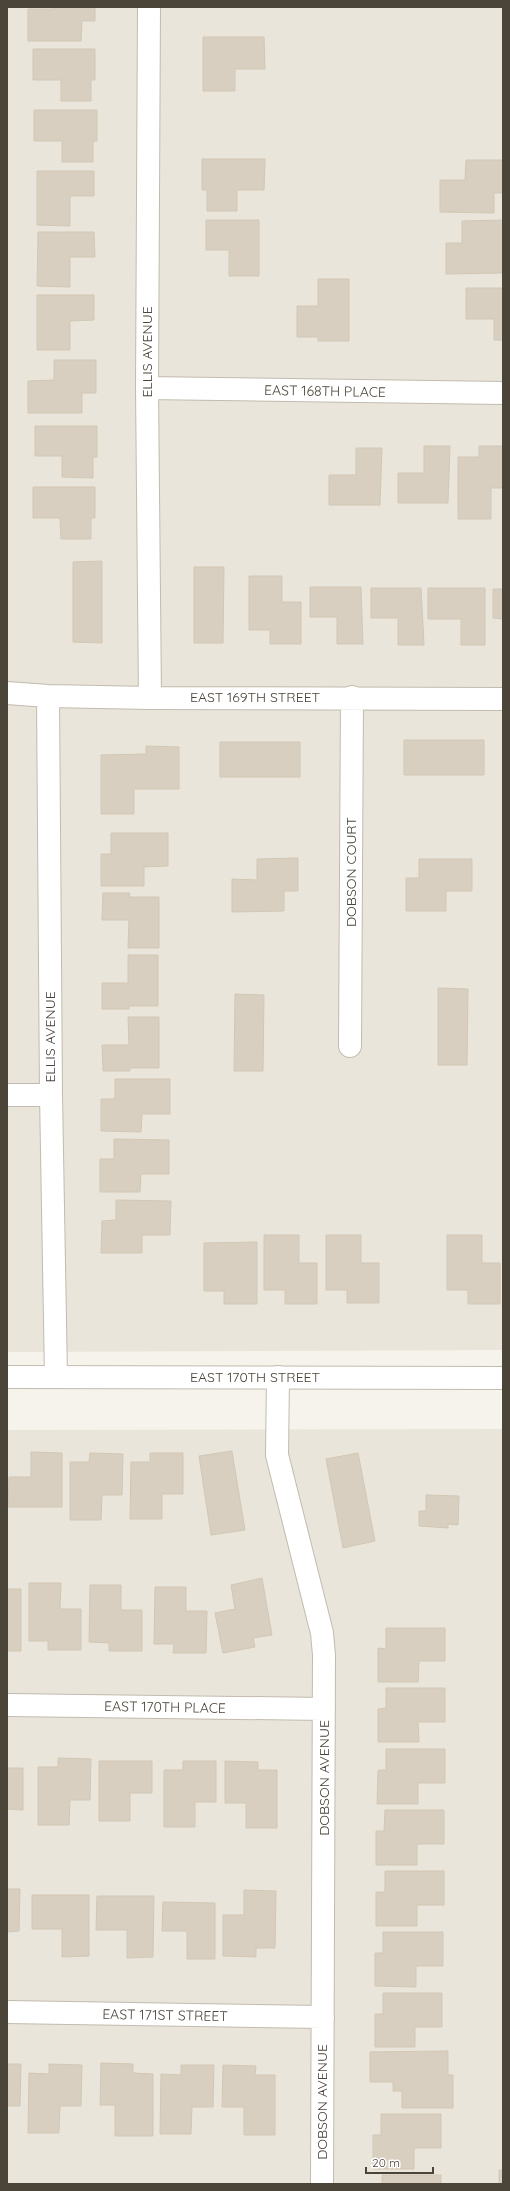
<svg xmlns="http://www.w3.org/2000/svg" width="510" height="2191" viewBox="0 0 510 2191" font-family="Quicksand,sans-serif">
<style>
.residential{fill:#eae5da}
.building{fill:#d8cfc1;stroke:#d3c7b4}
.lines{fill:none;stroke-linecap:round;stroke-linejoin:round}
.minor-casing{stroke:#c2bbae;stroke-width:24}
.tertiary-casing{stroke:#c2bbae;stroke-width:24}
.minor{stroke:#fff;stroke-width:22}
.tertiary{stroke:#fff;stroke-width:22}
.labels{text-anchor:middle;stroke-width:3;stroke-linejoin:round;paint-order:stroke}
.street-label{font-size:14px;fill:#4b4439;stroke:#fff}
</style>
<rect width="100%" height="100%" fill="#f6f3ec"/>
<path class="residential" d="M 7,7 L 503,7 L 503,1350 L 7,1352 Z
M 503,1429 L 503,2184 L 7,2184 L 7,1430 Z"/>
<path class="building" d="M 53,7 L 95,7 L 95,21 L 82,21 L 81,41 L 28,41 L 28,9 L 53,9 Z
M 203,37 L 264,37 L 265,69 L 235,69 L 235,91 L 203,91 Z
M 33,49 L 95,49 L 95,80 L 91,80 L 91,101 L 61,101 L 61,80 L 33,80 Z
M 34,110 L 97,110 L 97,141 L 93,141 L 93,162 L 62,162 L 62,141 L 34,141 Z
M 202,159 L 265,159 L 264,190 L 237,190 L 237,211 L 207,211 L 207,190 L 202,190 Z
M 466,160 L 503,160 L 503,193 L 494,193 L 494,213 L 440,212 L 440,180 L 465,180 Z
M 37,171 L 94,171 L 94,196 L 70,196 L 70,226 L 37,225 Z
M 206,220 L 259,220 L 259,276 L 229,276 L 229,250 L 206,250 Z
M 503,220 L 503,273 L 446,274 L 446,243 L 462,243 L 462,221 Z
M 38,232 L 94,232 L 95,257 L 70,257 L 70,287 L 37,286 Z
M 318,279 L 349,279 L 349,341 L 318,341 L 318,337 L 297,337 L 297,306 L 318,306 Z
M 466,288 L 503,288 L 503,340 L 494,340 L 494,319 L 466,319 Z
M 37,295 L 94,295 L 94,320 L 70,321 L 70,350 L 37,350 Z
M 54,360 L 96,360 L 96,393 L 82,393 L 82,413 L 28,413 L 28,381 L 54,380 Z
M 35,426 L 97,426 L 97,457 L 93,457 L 93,478 L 62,477 L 62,456 L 35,456 Z
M 424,446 L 450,446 L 448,503 L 398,503 L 398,473 L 424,473 Z
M 479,446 L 503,446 L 503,488 L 491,488 L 491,519 L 458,519 L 458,457 L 479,457 Z
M 356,448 L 382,448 L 380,505 L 329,505 L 329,475 L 356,475 Z
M 33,487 L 95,487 L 95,518 L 91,518 L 91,539 L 61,539 L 60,518 L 33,518 Z
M 102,561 L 102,643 L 73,642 L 73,562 Z
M 194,567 L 224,567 L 223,643 L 194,643 Z
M 249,576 L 282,576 L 282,602 L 301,602 L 301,644 L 270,644 L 270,630 L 249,630 Z
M 310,587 L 361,587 L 363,644 L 337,644 L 337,617 L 310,617 Z
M 371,588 L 421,588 L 424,645 L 398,645 L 398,618 L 371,618 Z
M 428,588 L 485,588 L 485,645 L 461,645 L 461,619 L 428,619 Z
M 493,589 L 503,589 L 503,619 L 493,618 Z
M 404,740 L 484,740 L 484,775 L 404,775 Z
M 220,742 L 300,742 L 300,777 L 220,777 Z
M 146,746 L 179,747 L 179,789 L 134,789 L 134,814 L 101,814 L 101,755 L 146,754 Z
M 111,833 L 168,833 L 168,866 L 144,867 L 144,886 L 101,886 L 101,854 L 111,854 Z
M 298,858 L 298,891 L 284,891 L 284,911 L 232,912 L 232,879 L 257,880 L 257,859 Z
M 419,859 L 472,859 L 472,891 L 446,891 L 446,911 L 406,911 L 406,878 L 419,878 Z
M 103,893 L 130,893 L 129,897 L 159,897 L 159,948 L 128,948 L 129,920 L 102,920 Z
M 128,955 L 158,955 L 158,1006 L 129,1006 L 129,1009 L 102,1009 L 102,983 L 128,983 Z
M 438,988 L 468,989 L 467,1065 L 438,1065 Z
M 235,994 L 264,995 L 263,1071 L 234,1071 Z
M 128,1017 L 159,1017 L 159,1068 L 130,1068 L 130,1071 L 103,1071 L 102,1045 L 129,1045 Z
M 115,1079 L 170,1079 L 170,1114 L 142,1114 L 141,1132 L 101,1131 L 101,1099 L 115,1099 Z
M 114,1139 L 169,1140 L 169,1174 L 141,1174 L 140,1192 L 100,1192 L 100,1159 L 114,1159 Z
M 116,1200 L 171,1201 L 170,1235 L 142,1235 L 142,1253 L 101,1253 L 102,1221 L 116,1220 Z
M 264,1235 L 299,1235 L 299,1263 L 317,1263 L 317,1304 L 285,1304 L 285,1290 L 264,1290 Z
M 326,1235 L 361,1235 L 361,1263 L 379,1263 L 379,1303 L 347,1303 L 347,1290 L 326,1290 Z
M 447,1235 L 482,1235 L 482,1263 L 500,1263 L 500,1304 L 468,1304 L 468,1290 L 447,1290 Z
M 257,1242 L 257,1304 L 224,1304 L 224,1291 L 204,1291 L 204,1243 Z
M 232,1451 L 245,1530 L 211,1535 L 199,1456 Z
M 31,1452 L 62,1453 L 62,1507 L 8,1507 L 9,1477 L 31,1477 Z
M 90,1453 L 123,1454 L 122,1495 L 102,1495 L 101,1520 L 70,1520 L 70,1462 L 89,1462 Z
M 150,1453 L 183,1453 L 183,1494 L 162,1494 L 162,1519 L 130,1519 L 131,1462 L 150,1462 Z
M 358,1453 L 375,1541 L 343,1548 L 326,1459 Z
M 426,1495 L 459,1496 L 458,1525 L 448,1524 L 448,1528 L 419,1526 L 419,1511 L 426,1511 Z
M 262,1578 L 272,1635 L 253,1638 L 255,1647 L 223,1653 L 215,1613 L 235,1609 L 231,1585 Z
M 29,1583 L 61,1583 L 60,1609 L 81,1609 L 81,1650 L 48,1650 L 48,1641 L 29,1641 Z
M 90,1585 L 121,1585 L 121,1610 L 142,1610 L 142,1651 L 109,1651 L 109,1643 L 89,1642 Z
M 155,1587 L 186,1587 L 186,1611 L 207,1611 L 206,1653 L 173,1653 L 174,1644 L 154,1644 Z
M 7,1589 L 21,1589 L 21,1651 L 7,1651 Z
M 386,1628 L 445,1628 L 445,1661 L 419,1661 L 418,1682 L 378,1682 L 378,1648 L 386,1649 Z
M 386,1688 L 445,1688 L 445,1722 L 418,1722 L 419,1742 L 378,1742 L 378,1709 L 386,1708 Z
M 386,1749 L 445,1749 L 445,1783 L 418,1783 L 418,1804 L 377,1804 L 378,1770 L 386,1770 Z
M 58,1758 L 91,1759 L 90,1800 L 70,1800 L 69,1825 L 38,1825 L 38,1767 L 58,1767 Z
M 99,1761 L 152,1761 L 152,1793 L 130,1793 L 130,1821 L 99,1821 Z
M 183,1761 L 216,1761 L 216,1802 L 195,1802 L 195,1827 L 164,1827 L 164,1770 L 183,1770 Z
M 225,1761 L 258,1762 L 258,1770 L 277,1770 L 277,1828 L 246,1828 L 246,1803 L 225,1803 Z
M 7,1768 L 23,1768 L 23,1810 L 7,1809 Z
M 385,1810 L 444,1810 L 444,1844 L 417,1844 L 417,1865 L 376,1865 L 376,1831 L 384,1831 Z
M 385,1871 L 444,1871 L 444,1905 L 417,1905 L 417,1926 L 376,1926 L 376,1892 L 385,1892 Z
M 7,1889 L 20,1889 L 19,1931 L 7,1932 Z
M 244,1890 L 276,1891 L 275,1948 L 256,1948 L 256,1957 L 223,1956 L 223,1915 L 244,1915 Z
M 32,1895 L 89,1895 L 89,1956 L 62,1957 L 62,1929 L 32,1929 Z
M 97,1896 L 154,1896 L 153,1957 L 127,1958 L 127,1930 L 96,1930 Z
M 163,1902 L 215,1903 L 215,1959 L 187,1959 L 187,1931 L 162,1931 Z
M 383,1932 L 443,1932 L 443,1966 L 416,1966 L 416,1987 L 375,1986 L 375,1953 L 383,1953 Z
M 383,1993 L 442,1993 L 442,2027 L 415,2027 L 415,2047 L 375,2047 L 375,2014 L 383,2014 Z
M 448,2051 L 448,2075 L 453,2075 L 453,2108 L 402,2108 L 402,2091 L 393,2091 L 393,2082 L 370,2082 L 370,2052 Z
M 101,2063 L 133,2064 L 133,2073 L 153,2074 L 153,2136 L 115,2136 L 115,2105 L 100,2105 Z
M 7,2064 L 21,2064 L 20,2106 L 7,2106 Z
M 49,2064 L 82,2065 L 81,2106 L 60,2106 L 59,2133 L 28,2133 L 29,2073 L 49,2074 Z
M 181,2065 L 214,2065 L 213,2107 L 192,2107 L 191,2134 L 160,2134 L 161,2074 L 181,2075 Z
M 223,2065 L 256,2066 L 255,2075 L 275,2075 L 275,2135 L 244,2135 L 244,2107 L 222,2107 Z
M 381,2114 L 441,2114 L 441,2148 L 414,2148 L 414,2169 L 373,2169 L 373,2135 L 381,2135 Z
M 499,2170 L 503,2170 L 503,2184 L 499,2184 Z
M 382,2175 L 441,2175 L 441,2184 L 382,2184 Z"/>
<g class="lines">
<defs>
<path id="minor" d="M 149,7 L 147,388 L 150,698
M 147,388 L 503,393
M 7,693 L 48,696 L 150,698 L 503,699
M 48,696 L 51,1095 L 56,1377
M 350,1046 L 352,697
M 7,1095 L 51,1095
M 278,1377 L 277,1455 L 322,1633 L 324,1655 L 322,2184
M 7,1705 L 324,1709
M 7,2012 L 323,2017"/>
<path id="tertiary" d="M 7,1377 L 503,1378"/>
</defs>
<use href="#minor" class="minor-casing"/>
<use href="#tertiary" class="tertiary-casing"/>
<use href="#minor" class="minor"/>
<use href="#tertiary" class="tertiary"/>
</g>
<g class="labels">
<g class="street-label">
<text transform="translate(147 352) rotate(-90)" y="5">ELLIS AVENUE</text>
<text transform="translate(325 391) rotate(1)" y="5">EAST 168TH PLACE</text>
<text x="255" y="702">EAST 169TH STREET</text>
<text transform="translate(351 872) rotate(-90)" y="5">DOBSON COURT</text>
<text transform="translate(50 1037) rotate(-90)" y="5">ELLIS AVENUE</text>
<text x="255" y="1382">EAST 170TH STREET</text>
<text transform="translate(165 1707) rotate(1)" y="5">EAST 170TH PLACE</text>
<text transform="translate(324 1778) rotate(-90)" y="5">DOBSON AVENUE</text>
<text transform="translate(165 2015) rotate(1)" y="5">EAST 171ST STREET</text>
<text transform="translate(322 2102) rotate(-90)" y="5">DOBSON AVENUE</text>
</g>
</g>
<rect width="510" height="2191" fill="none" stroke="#4b4439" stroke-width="16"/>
<path d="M366 2167v6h67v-6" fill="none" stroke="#4b4439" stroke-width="2"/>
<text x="372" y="2167" font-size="12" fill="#4b4439" stroke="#ffffff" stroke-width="3" paint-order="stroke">20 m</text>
</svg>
